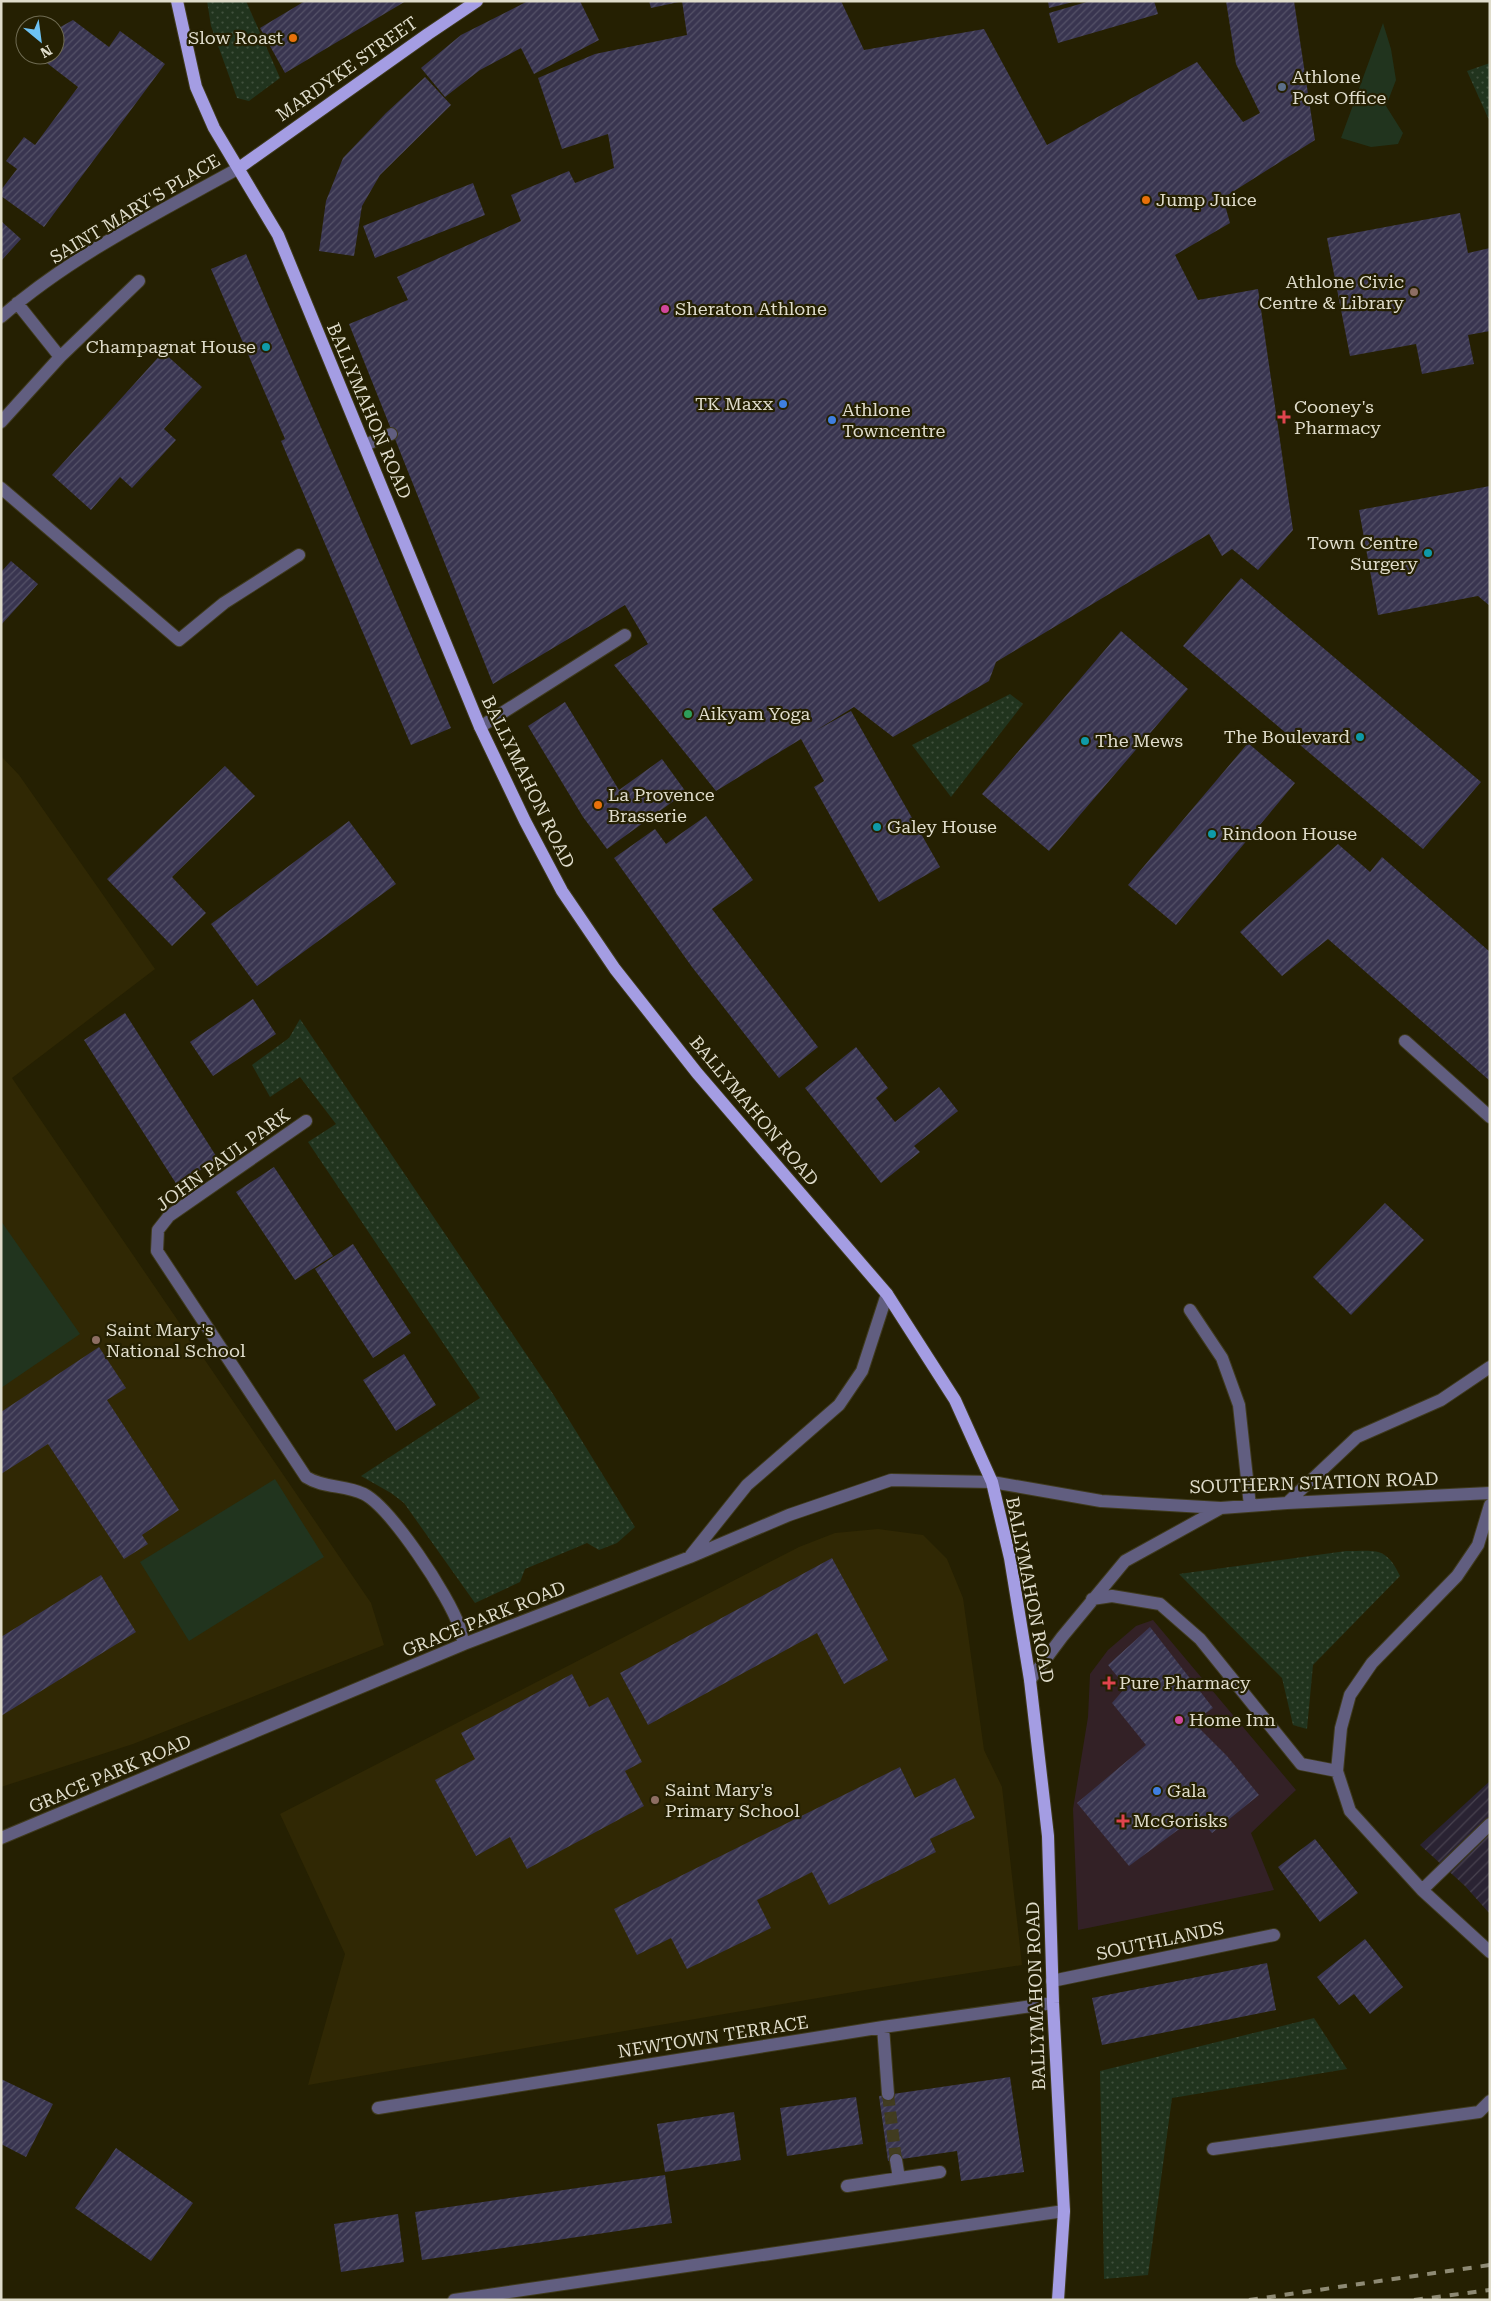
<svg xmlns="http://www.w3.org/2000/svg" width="1491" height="2301" viewBox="0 0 1491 2301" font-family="'Roboto Serif',serif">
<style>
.commercial{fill:#332126}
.industrial{fill:url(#industrial-furrows)}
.built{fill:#302804}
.grass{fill:url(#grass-dots)}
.garden{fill:#21341e}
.building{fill:url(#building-hatch)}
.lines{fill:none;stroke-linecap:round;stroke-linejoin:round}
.minor-tunnel{stroke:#413c20;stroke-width:12;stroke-dasharray:12 6;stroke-linecap:butt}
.minor-casing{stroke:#3f3a1e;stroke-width:14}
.major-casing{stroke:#3f3a1e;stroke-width:14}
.minor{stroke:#615e80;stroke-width:12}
.major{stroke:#a49de3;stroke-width:12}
.rail{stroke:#8e8a74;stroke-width:4;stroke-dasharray:9 9;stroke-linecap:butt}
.food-dot{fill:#e8710a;stroke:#252002;stroke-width:2}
.service-dot{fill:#5c6f8a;stroke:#252002;stroke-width:2}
.education-dot{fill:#8d6e63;stroke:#252002;stroke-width:2}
.hotel-dot{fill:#d1479c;stroke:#252002;stroke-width:2}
.culture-dot{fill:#0f9aa8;stroke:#252002;stroke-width:2}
.shop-dot{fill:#3f7fe0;stroke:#252002;stroke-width:2}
.health-dot{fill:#e0444e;stroke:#252002;stroke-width:2}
.leisure-dot{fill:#2e9e5b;stroke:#252002;stroke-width:2}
.labels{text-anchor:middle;stroke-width:4.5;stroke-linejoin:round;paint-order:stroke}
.poi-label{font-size:18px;fill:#dfdccb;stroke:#252002;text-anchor:start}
.street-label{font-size:18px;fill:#dfdccb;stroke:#252002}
</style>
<defs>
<pattern id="industrial-furrows" width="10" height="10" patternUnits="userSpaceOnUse" patternTransform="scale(1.25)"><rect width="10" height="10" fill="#2a2333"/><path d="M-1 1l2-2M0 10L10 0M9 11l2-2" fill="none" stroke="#48424f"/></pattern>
<pattern id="grass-dots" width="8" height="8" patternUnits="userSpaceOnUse" patternTransform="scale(1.25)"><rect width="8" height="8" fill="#21341e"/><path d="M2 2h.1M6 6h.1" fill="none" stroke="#41513d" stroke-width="1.8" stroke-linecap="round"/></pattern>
<pattern id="building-hatch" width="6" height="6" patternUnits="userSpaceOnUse" patternTransform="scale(1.25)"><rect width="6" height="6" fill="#393550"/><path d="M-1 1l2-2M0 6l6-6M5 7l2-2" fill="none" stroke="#555268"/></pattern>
</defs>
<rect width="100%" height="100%" fill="#252002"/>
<path class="commercial" d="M 1153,1620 L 1296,1790 L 1251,1833 L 1274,1890 L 1078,1930 L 1073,1809 L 1088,1717 L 1090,1674 L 1108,1650 L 1136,1626 Z"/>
<path class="industrial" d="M 1490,1781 L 1490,1914 L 1465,1886 L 1420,1845 Z"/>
<path class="built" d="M 1,756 L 19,775 L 155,969 L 12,1078 L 371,1603 L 384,1645 L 133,1744 L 1,1787 Z
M 878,1529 L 923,1535 L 947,1559 L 963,1598 L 984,1750 L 1002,1787 L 1022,1965 L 924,1980 L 308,2085 L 345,1954 L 280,1814 L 799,1547 L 835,1533 Z"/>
<path class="grass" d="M 207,1 L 246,1 L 280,78 L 249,101 L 237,98 L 211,26 Z
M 1490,63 L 1490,120 L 1489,120 L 1467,71 Z
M 1010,694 L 1023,704 L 951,797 L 912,745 Z
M 300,1019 L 553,1394 L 635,1527 L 617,1543 L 599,1550 L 587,1543 L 525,1569 L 520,1582 L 475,1603 L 404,1503 L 391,1493 L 361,1476 L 480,1398 L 308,1142 L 336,1124 L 300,1077 L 270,1097 L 252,1065 L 289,1038 Z
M 1346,1551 C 1376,1551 1386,1546 1400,1576 L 1313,1665 L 1307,1729 L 1293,1725 L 1282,1678 L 1179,1574 Z
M 1314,2018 L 1347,2069 L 1172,2098 L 1148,2275 L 1104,2279 L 1100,2071 Z"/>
<path class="garden" d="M 1383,23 L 1391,49 L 1396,80 L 1386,106 L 1403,133 L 1398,144 L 1371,147 L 1341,138 Z
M 1,1221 L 80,1334 L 1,1388 Z
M 275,1479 L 324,1557 L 189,1641 L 140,1562 Z"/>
<path class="building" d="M 305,1 L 406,1 L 285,73 L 260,28 Z
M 528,1 L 580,1 L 599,40 L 534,74 L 521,48 L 480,70 L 445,97 L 421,68 L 461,35 Z
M 649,1 L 679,1 L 679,2 L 651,8 Z
M 682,1 L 841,1 L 864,50 L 984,29 L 1047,145 L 1197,62 L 1243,122 L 1260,113 L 1236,64 L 1226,1 L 1294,1 L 1315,140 L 1223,198 L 1230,223 L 1175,255 L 1198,300 L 1258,289 L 1293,530 L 1258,570 L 1232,549 L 1222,556 L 1209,534 L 996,662 L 989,681 L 893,737 L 854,707 L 815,731 L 851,711 L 940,867 L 879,902 L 814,787 L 824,781 L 801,739 L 716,791 L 614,665 L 648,644 L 625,605 L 493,684 L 349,324 L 408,300 L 397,277 L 521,221 L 511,195 L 569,171 L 575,183 L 614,168 L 608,134 L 562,149 L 538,78 L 595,54 L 687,35 Z
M 1048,1 L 1073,1 L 1073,2 L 1049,8 Z
M 1090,1 L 1154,1 L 1158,14 L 1058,43 L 1049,13 Z
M 73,20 L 109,47 L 120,31 L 165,64 L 44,227 L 1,196 L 1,190 L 17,169 L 6,161 L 24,137 L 35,145 L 78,87 L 43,60 L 45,55 L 55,55 L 55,30 Z
M 425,77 L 451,105 L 380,175 L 362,206 L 354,256 L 319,251 L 326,201 L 343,158 L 386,113 Z
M 473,183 L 485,215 L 375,258 L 363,226 Z
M 1460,213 L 1468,253 L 1490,248 L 1490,331 L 1468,335 L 1474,364 L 1422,374 L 1416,344 L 1350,356 L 1327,238 Z
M 1,221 L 21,239 L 1,261 Z
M 246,254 L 451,728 L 411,745 L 281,441 L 285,439 L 211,269 Z
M 163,352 L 202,387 L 164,429 L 176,440 L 132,488 L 120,477 L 91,510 L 52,475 Z
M 1490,486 L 1490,606 L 1478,596 L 1378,615 L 1359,510 Z
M 11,561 L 38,584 L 1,625 L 1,572 Z
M 1241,578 L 1481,782 L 1423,849 L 1183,646 Z
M 1121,631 L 1188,689 L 1049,851 L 982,794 Z
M 565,702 L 619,790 L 662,759 L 686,792 L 607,849 L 583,817 L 528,726 Z
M 1248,743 L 1295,783 L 1176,925 L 1128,885 Z
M 225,766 L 255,796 L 172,877 L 206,913 L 172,946 L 107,879 Z
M 706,816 L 753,880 L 712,909 L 818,1047 L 779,1078 L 692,967 L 614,858 L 655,829 L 666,844 Z
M 349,821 L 396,884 L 257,986 L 211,924 Z
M 1338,844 L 1370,872 L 1382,857 L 1490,952 L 1490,1081 L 1328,939 L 1282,976 L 1240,932 Z
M 253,999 L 276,1034 L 213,1076 L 190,1042 Z
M 125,1013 L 218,1159 L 177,1185 L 84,1040 Z
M 856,1047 L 888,1088 L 876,1098 L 895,1122 L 939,1087 L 958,1111 L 914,1146 L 920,1152 L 881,1183 L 805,1088 Z
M 274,1167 L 333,1256 L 295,1280 L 236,1192 Z
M 1385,1203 L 1424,1240 L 1351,1315 L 1313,1277 Z
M 353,1244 L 411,1333 L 373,1358 L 315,1269 Z
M 99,1347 L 126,1388 L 107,1400 L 179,1510 L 142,1535 L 148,1544 L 124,1559 L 48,1444 L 1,1474 L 1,1412 Z
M 404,1354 L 436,1405 L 396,1431 L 363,1380 Z
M 832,1558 L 888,1660 L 844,1684 L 817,1633 L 648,1725 L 620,1673 Z
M 101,1575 L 136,1632 L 1,1716 L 1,1637 Z
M 1150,1627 L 1213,1708 L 1193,1722 L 1227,1756 L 1259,1795 L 1212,1833 L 1197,1816 L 1129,1866 L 1077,1803 L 1146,1745 L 1112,1703 L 1126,1687 L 1108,1665 Z
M 572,1674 L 589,1707 L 608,1697 L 642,1762 L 625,1771 L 644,1806 L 527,1869 L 510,1837 L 476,1856 L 435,1780 L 475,1759 L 461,1733 Z
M 900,1767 L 915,1798 L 955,1778 L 975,1818 L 930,1839 L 936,1852 L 829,1905 L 812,1872 L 757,1900 L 771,1928 L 687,1969 L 671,1938 L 637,1955 L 614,1909 Z
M 1315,1839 L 1358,1893 L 1320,1922 L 1278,1867 Z
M 1365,1939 L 1403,1987 L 1370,2014 L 1354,1994 L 1339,2005 L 1317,1977 Z
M 1267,1963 L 1276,2010 L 1102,2045 L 1092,1998 Z
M 1010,2077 L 1024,2172 L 961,2181 L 957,2151 L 888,2161 L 879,2096 Z
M 1,2079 L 53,2104 L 26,2157 L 1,2144 Z
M 856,2097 L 863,2144 L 787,2156 L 780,2108 Z
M 734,2112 L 741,2160 L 665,2172 L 657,2124 Z
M 116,2148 L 193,2203 L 151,2261 L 75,2208 Z
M 665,2175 L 672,2223 L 422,2260 L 415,2212 Z
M 398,2214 L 404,2262 L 341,2272 L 334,2224 Z"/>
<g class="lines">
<path class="minor-tunnel" d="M 888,2094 L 896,2160"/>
<defs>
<path id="minor" d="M 17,303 L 60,357
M 1,317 C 72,255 158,213 239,168
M 1,422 L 60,357 L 139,281
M 365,445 L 391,434
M 1,488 L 179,640 L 224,603 L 299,555
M 480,727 L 625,635
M 1405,1041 L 1490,1117
M 306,1121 L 169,1216 L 158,1230 L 157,1251 L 306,1477 C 323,1488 345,1485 364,1494 C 391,1508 449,1596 459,1626 C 461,1632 462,1638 464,1644
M 1190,1310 L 1222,1358 L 1239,1405 L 1250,1506
M 1287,1503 L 1357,1437 L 1441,1400 L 1490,1367
M 1490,1505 L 1478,1545 L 1457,1576 L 1372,1663 L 1350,1695 L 1341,1728 L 1337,1771 L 1350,1811 L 1422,1890 L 1490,1952
M 691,1555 L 747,1485 L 839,1405 L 862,1371 L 887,1294
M 1092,1599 L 1112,1596 L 1160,1604 L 1200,1639 L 1301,1764 L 1337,1771
M 1030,1680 L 1062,1637 L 1125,1561 L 1221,1508
M 1,1838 L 464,1644 L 690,1557 L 789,1515 L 891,1480 L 992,1482 L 1101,1501 L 1221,1508 L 1287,1503 L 1490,1493
M 1422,1890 L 1490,1824
M 1052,1981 L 1274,1935
M 883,2027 L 888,2094
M 378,2108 L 883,2027 L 1053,2003
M 1213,2149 L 1479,2112 L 1490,2101
M 896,2160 L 899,2178
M 847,2186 L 940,2172
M 454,2300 L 1064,2211"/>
<path id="major" d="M 177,1 L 196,87 L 214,128 L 278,235 L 480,727 L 525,821 L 562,891 L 615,969 L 697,1073 L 887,1294 L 955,1400 L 992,1482 L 1010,1558 L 1030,1680 L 1048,1836 L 1053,2003 L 1064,2211 L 1058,2300
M 239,168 L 428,34 L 477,1"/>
</defs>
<use href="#minor" class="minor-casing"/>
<use href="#major" class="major-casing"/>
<use href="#minor" class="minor"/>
<use href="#major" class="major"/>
<path class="rail" d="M 1249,2300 L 1490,2265
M 1414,2300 L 1490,2290"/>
</g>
<g class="food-dot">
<circle cx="293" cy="38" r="5"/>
<circle cx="1146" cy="200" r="5"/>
<circle cx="598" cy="805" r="5"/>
</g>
<circle class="service-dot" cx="1282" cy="87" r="5"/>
<g class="education-dot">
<circle cx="1414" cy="292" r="5"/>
<circle cx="96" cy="1340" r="5"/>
<circle cx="655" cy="1800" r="5"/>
</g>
<g class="hotel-dot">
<circle cx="665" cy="309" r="5"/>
<circle cx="1179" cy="1720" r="5"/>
</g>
<g class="culture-dot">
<circle cx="266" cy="347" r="5"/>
<circle cx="1428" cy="553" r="5"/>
<circle cx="1360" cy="737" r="5"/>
<circle cx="1085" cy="741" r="5"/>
<circle cx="877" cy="827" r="5"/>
<circle cx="1212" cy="834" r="5"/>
</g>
<g class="shop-dot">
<circle cx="783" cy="404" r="5"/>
<circle cx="832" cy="420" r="5"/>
<circle cx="1157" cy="1791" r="5"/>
</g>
<g class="health-dot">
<path d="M1281.5 409.5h5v5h5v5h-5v5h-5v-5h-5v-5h5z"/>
<path d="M1106.5 1675.5h5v5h5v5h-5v5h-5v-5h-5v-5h5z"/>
<path d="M1120.5 1813.5h5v5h5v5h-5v5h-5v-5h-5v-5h5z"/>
</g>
<circle class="leisure-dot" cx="688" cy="714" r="5"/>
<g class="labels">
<g class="poi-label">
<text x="283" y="44" text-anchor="end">Slow Roast</text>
<text x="1292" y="83">Athlone<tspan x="1292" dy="21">Post Office</tspan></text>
<text x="1156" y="206">Jump Juice</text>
<text x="1404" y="288" text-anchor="end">Athlone Civic<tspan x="1404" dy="21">Centre &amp; Library</tspan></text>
<text x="675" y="315">Sheraton Athlone</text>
<text x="256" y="353" text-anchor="end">Champagnat House</text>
<text x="773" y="410" text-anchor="end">TK Maxx</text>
<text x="1294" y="413">Cooney's<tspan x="1294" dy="21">Pharmacy</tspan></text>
<text x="842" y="416">Athlone<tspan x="842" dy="21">Towncentre</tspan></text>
<text x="1418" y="549" text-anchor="end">Town Centre<tspan x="1418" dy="21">Surgery</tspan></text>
<text x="698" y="720">Aikyam Yoga</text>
<text x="1350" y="743" text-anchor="end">The Boulevard</text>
<text x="1095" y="747">The Mews</text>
<text x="608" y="801">La Provence<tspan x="608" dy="21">Brasserie</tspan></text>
<text x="887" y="833">Galey House</text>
<text x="1222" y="840">Rindoon House</text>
<text x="106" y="1336">Saint Mary's<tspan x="106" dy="21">National School</tspan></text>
<text x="1119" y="1689">Pure Pharmacy</text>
<text x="1189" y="1726">Home Inn</text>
<text x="665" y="1796">Saint Mary's<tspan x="665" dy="21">Primary School</tspan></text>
<text x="1167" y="1797">Gala</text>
<text x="1133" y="1827">McGorisks</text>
</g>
<g class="street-label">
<text transform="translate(347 69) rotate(-35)" y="6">MARDYKE STREET</text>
<text transform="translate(135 209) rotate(-31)" y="6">SAINT MARY'S PLACE</text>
<text transform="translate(369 411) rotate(67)" y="6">BALLYMAHON ROAD</text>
<text transform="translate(528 782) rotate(64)" y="6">BALLYMAHON ROAD</text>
<text transform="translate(754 1111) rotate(50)" y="6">BALLYMAHON ROAD</text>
<text transform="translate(223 1160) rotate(-36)" y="6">JOHN PAUL PARK</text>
<text transform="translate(1314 1483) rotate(-2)" y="6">SOUTHERN STATION ROAD</text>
<text transform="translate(1030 1590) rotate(79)" y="6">BALLYMAHON ROAD</text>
<text transform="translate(484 1619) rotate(-22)" y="6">GRACE PARK ROAD</text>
<text transform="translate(110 1774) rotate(-23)" y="6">GRACE PARK ROAD</text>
<text transform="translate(1160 1941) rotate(-12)" y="6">SOUTHLANDS</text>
<text transform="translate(1036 1996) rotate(-92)" y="6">BALLYMAHON ROAD</text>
<text transform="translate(713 2037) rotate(-9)" y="6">NEWTOWN TERRACE</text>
</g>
</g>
<rect width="1491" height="2301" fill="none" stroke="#dfdccb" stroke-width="5"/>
<g transform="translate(40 40) rotate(151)"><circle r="24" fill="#252002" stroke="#6f6b52"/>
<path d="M0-4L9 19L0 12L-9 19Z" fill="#6dc2f3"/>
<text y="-8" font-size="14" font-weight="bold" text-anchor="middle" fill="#dfdccb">N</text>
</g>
</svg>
